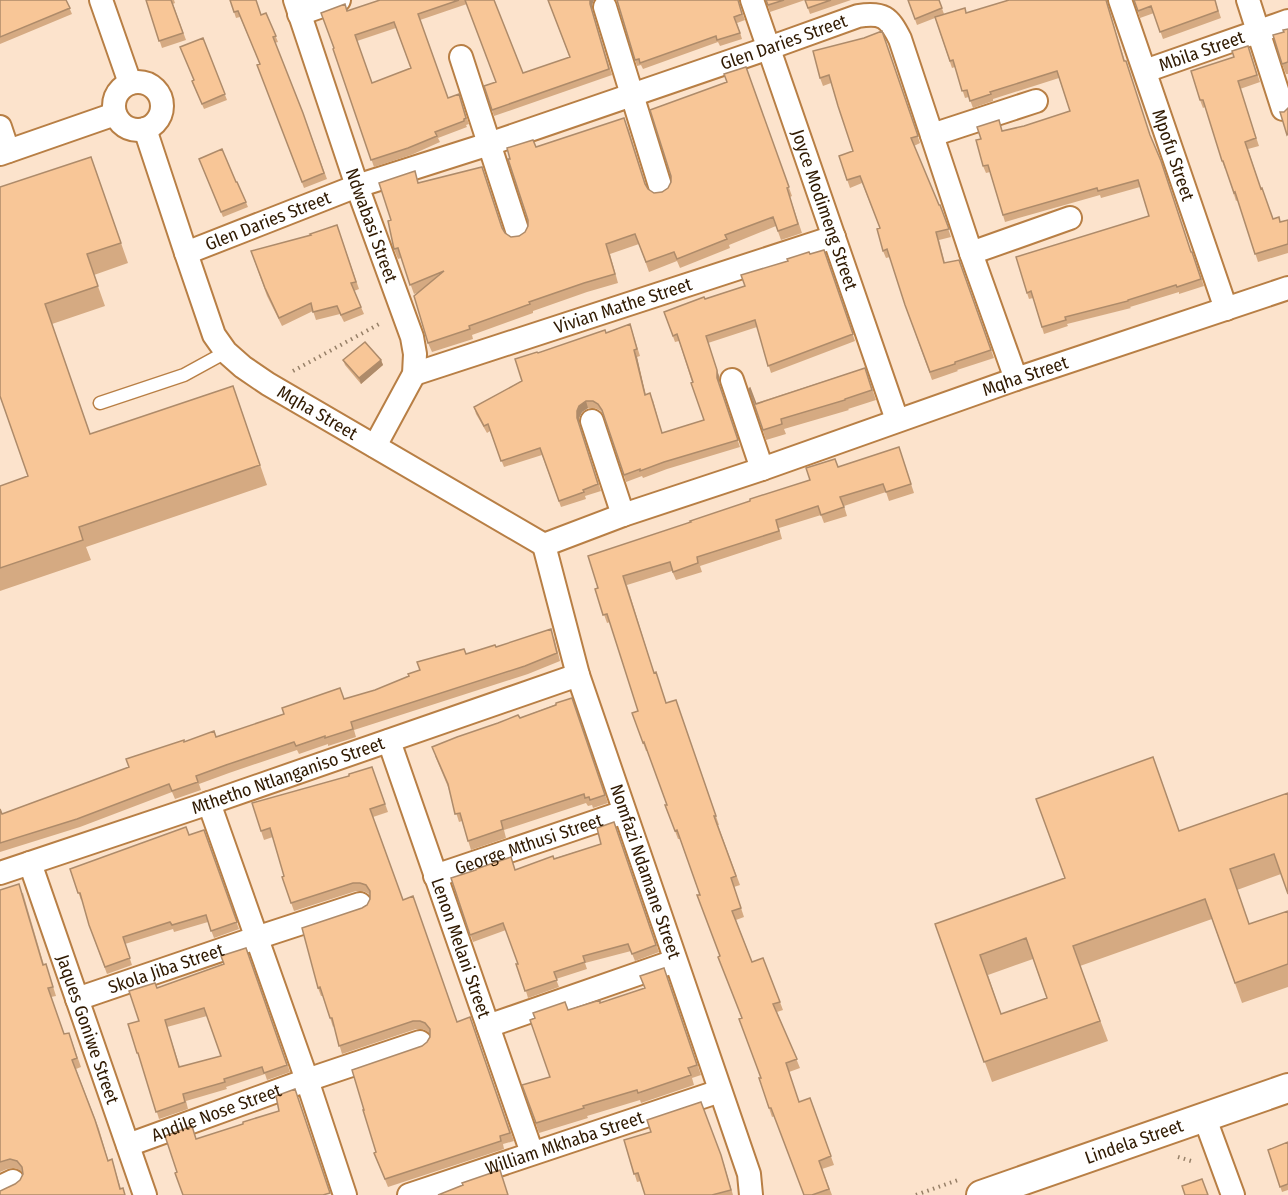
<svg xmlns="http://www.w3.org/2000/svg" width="1288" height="1195" viewBox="0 0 1288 1195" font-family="'Fira Sans Condensed',sans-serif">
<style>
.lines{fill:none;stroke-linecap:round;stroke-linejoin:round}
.service-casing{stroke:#b87f45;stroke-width:15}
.minor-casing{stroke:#b87f45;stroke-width:26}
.tertiary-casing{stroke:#b87f45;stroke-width:32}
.path{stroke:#978068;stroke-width:4;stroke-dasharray:1.5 4.5;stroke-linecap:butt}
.service{stroke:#fff;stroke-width:12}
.minor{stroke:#fff;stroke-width:22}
.tertiary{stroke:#fff;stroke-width:28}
.wall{fill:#d5aa82;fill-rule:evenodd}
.shaded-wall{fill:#ae8b6a}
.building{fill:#f8c697;stroke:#ae8b6a;stroke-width:1.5;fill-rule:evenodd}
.labels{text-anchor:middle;stroke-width:6;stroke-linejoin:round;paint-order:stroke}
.street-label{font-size:18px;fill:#301a02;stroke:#fce3cc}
</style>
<rect width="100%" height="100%" fill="#fce3cc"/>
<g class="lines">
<defs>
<path id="service" d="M 100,403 L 184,375 L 226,352"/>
<g id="minor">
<path d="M 101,0 L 130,83"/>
<path id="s1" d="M 295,0 L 357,186 L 412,337 L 415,354 L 414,374 L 375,446"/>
<path id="s2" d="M 752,0 L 897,420"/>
<path id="s3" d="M 1120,0 L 1226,309"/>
<path d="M 1248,0 L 1283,109"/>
<path d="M 605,7 L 661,189"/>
<path d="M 299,14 L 339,0"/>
<path d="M 461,57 L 518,233"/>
<path id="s4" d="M 1145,71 L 1288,21"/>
<circle cx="138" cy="106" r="24"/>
<path d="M 0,127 L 8,151"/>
<path id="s5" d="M 145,129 L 186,253 L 214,335 L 226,352 L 243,367 L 268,384 L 544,545"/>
<path d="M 932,135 L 1036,101"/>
<path d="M 0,154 L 115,114"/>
<path id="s6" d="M 186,253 L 357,186 L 489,144 L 769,48 L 858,16 C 883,12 889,17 900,39 L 971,253 L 1016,379"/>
<path d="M 971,253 L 1070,218"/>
<path id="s7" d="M 414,374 L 834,237"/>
<path d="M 732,380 L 762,469"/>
<path d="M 592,421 L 623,515"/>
<path id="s8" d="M 544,545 L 623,515 L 762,469 L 1016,379 L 1288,288"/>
<path id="s9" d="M 544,545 L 578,675 L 749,1174 L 751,1195"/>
<path id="s10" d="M 389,741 L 532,1153"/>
<path d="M 209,803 L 307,1080 L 345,1195"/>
<path id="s11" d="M 30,863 L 145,1195"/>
<path id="s12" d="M 0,873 L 209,803 L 578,675"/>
<path id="s13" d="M 435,876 L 624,812"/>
<path id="s14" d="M 77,999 L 256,938 L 360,904"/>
<path d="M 488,1026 L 675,961"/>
<path d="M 1204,1116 L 1233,1195"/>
<path id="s15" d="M 128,1145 L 307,1080 L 420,1042"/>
<path d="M 0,1187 L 13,1181"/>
<path id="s16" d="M 409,1195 L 720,1091"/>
</g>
<g id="tertiary">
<path id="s17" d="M 981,1195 L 1288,1088"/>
</g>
</defs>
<use href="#service" class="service-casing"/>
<use href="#minor" class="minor-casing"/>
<use href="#tertiary" class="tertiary-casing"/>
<path class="path" d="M 293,371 L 381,323
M 1178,1157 L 1191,1161
M 916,1195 L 958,1180"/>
<use href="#service" class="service"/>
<use href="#minor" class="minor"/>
<use href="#tertiary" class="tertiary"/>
</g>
<path class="wall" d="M 0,0 L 66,0 L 72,14 L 0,44 Z
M 146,0 L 174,0 L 175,3 L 173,4 L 186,40 L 162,48 Z
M 230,0 L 261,15 L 266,13 L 278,42 L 275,43 L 303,113 L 327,179 L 304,188 L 260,71 L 260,64 L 240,17 L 236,18 Z
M 380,0 L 494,0 L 523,73 L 570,58 L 548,0 L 594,0 L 592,5 L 592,10 L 612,75 L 494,116 L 484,86 L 496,82 L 467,4 L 420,20 L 448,98 L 459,94 L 469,124 L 466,125 L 467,127 L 438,138 L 440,142 L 411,155 L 374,167 L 333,49 L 334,48 L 347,11 ZM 396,28 L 411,68 L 372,83 L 357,41 Z
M 616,0 L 739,0 L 739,4 L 745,20 L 737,23 L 742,39 L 720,46 L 718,42 L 643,69 L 641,65 L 637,66 Z
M 766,0 L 805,0 L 770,12 Z
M 805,0 L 851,0 L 810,14 Z
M 908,0 L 939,0 L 944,14 L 938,16 L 966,13 L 1009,0 L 1107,0 L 1107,4 L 1125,61 L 1151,138 L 1191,252 L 1192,252 L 1204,286 L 1179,294 L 1179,292 L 1130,307 L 1131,308 L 1067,324 L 1068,326 L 1044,334 L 1033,298 L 1029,299 L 1027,293 L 1149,216 L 1140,187 L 1101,198 L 1100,195 L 1005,222 L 990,172 L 986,173 L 983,166 L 1002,131 L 1024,126 L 1070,111 L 1059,78 L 993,99 L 993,101 L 973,108 L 969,97 L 965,98 L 955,67 L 952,68 L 935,18 L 917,25 Z
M 1134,0 L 1215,0 L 1221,18 L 1163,39 L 1154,13 L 1140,18 Z
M 1288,29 L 1288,74 L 1286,74 L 1282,64 L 1284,32 Z
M 882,31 L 920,143 L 914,146 L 939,205 L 940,205 L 951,237 L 939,240 L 945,263 L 959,260 L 994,358 L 957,370 L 958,371 L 932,380 L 905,305 L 890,257 L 886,258 L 883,251 L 880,228 L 862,183 L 850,188 L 839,156 L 853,151 L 831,83 L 823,86 L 820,78 L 864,38 Z
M 203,38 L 227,100 L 204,109 L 192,81 L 194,80 Z
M 1248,46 L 1260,82 L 1240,89 L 1259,146 L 1248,149 L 1261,189 L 1273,219 L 1281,222 L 1288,220 L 1288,253 L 1258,262 L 1238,200 L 1236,201 L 1226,169 L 1225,169 L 1222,161 L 1205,107 L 1203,108 L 1200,100 L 1234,57 Z
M 746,67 L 792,196 L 790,197 L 802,233 L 781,240 L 776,226 L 729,245 L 730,248 L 680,268 L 677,261 L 649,272 L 639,244 L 610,254 L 618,283 L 587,292 L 533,311 L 533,313 L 472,335 L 473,339 L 432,352 L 428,343 L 419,292 L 414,294 L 401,258 L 398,259 L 394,249 L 391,220 L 419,183 L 503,229 L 505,233 L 511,237 L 519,236 L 525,232 L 528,226 L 536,147 L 628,127 L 646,186 L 648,189 L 654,193 L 662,192 L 668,188 L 727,82 Z
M 91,157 L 128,263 L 94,275 L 105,306 L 52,324 L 90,434 L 233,386 L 267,485 L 86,547 L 91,560 L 0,591 L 0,486 L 28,476 L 0,396 Z
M 199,159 L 236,182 L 237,182 L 248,207 L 223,217 Z
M 337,225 L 359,289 L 354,291 L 364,314 L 344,322 L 340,314 L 316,320 L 313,311 L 282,326 L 267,296 L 251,251 L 311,235 Z
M 824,250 L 855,341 L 771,373 L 757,327 L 708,343 L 719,376 L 719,384 L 740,447 L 667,469 L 643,478 L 642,476 L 626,482 L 604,416 L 601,411 L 595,408 L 588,408 L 582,412 L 579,418 L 579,425 L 601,491 L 585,496 L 586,499 L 561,507 L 542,455 L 504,467 L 490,431 L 487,433 L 476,414 L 474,407 L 522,381 L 538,353 L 606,333 L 630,324 L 640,356 L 637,357 L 646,395 L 653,400 L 662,433 L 704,420 L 679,341 L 675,342 L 664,312 L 745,286 L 788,261 Z
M 343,360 L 381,360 L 383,365 L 361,384 L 345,365 Z
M 865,368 L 876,400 L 848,409 L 849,410 L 784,429 L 786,434 L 766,440 L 749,389 L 756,403 Z
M 899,447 L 914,493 L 889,501 L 886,492 L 844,506 L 847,516 L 824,523 L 821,515 L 779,528 L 782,539 L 700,566 L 702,572 L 676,580 L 672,571 L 627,585 L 654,673 L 666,703 L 676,700 L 719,825 L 718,825 L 740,885 L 734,887 L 744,917 L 736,920 L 752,962 L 763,958 L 783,1010 L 777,1012 L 800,1068 L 789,1072 L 799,1102 L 810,1098 L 834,1165 L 822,1169 L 832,1195 L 804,1195 L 775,1116 L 772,1117 L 759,1078 L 761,1078 L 742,1018 L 720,956 L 700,895 L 680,839 L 678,839 L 665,805 L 667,805 L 648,751 L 646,751 L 632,713 L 638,711 L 610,622 L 607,623 L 595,589 L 598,588 L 691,522 L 810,480 L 838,467 Z
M 554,637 L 560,661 L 528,674 L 354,730 L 356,737 L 328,746 L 328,744 L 299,754 L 297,750 L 229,773 L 199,784 L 201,790 L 175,799 L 172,792 L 80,827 L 0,852 L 0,809 L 2,814 L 129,767 L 184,742 L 216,737 L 375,690 L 466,654 L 496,647 Z
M 572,698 L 608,803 L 593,808 L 592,805 L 588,806 L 586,803 L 504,830 L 506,838 L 471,850 L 462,821 L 459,822 L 448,787 L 435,756 L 520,718 Z
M 372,767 L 388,812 L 373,817 L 403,900 L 457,1022 L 470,1017 L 514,1141 L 503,1144 L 504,1149 L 388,1187 L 374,1153 L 376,1152 L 364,1110 L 422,1046 L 427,1042 L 430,1037 L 430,1033 L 428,1032 L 423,1029 L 416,1029 L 342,1054 L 334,1026 L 333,1027 L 323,996 L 321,996 L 318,988 L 362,908 L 367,905 L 370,899 L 370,895 L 369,894 L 363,891 L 356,891 L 294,911 L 282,877 L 284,876 L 273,837 L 264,840 L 261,831 L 349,776 Z
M 1288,793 L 1281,874 L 1237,890 L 1249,924 L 1288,911 L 1288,987 L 1242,1003 L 1212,919 L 1080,966 L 1108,1041 L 992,1082 L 935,924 L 1065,878 L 1179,831 ZM 1033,959 L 1047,998 L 1001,1014 L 988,975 Z
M 614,822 L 659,952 L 635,961 L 631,951 L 585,963 L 587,969 L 556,979 L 559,987 L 528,998 L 518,964 L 506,930 L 473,942 L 451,878 L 516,870 L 601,844 Z
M 204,830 L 239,929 L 214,938 L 208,922 L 174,932 L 173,929 L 125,944 L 132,965 L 107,974 L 89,925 L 82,900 L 81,900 L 70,869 L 189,835 Z
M 0,890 L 23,893 L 44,965 L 46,964 L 56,996 L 51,997 L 64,1034 L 69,1033 L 81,1067 L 76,1069 L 99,1129 L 108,1160 L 112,1159 L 121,1189 L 2,1190 L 15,1184 L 20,1180 L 23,1173 L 20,1170 L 14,1168 L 7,1169 L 0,1172 Z
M 246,948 L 290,1072 L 267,1080 L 265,1074 L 226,1087 L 227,1089 L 186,1101 L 188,1109 L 159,1119 L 141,1060 L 137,1053 L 139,1021 L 157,988 L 224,964 ZM 207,1016 L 221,1056 L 180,1067 L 167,1027 Z
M 664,968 L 701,1075 L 692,1078 L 694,1085 L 641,1103 L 640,1100 L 587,1116 L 588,1118 L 539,1133 L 522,1085 L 550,1077 L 568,1010 L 600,1003 L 645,988 Z
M 624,1140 L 724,1164 L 733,1195 L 645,1195 L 641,1181 L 637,1182 Z
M 1288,1142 L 1288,1190 L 1282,1192 L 1268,1150 Z"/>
<path class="shaded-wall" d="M 590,0 L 594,0 L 592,5 L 592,10 L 612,75 L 590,4 Z
M 706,336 L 719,376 L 719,384 L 740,447 L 717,378 Z
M 634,350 L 637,357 L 647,402 L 645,395 Z
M 381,360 L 383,365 L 361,384 L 359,378 Z
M 586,401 L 588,408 L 582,412 L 579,418 L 579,425 L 601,491 L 577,418 L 577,411 L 579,406 Z"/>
<path class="building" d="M 0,0 L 66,0 L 70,8 L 0,37 Z
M 146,0 L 171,0 L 183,33 L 159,41 Z
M 230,0 L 256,0 L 261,15 L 266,13 L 276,36 L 273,37 L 303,113 L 324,173 L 302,182 L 257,65 L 260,64 L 238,11 L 234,12 Z
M 380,0 L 459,0 L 418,14 L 448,98 L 459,94 L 466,118 L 464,119 L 464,121 L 435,132 L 437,136 L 408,148 L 371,160 L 333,49 L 334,48 L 321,13 L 345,4 L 347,11 ZM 394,22 L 411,68 L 372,83 L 355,35 Z
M 465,0 L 494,0 L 523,73 L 570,57 L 548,0 L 590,0 L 590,4 L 609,69 L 492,110 L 484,86 L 496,82 Z
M 617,0 L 738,0 L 742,14 L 734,17 L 740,33 L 717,40 L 716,36 L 640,63 L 639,59 L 635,60 Z
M 766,0 L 784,0 L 768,5 Z
M 805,0 L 831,0 L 808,8 Z
M 908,0 L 939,0 L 942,8 L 915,19 Z
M 1009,0 L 1106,0 L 1124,61 L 1126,61 L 1150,135 L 1161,161 L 1191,252 L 1192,252 L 1201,279 L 1177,287 L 1176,285 L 1128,300 L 1128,301 L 1065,317 L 1066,320 L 1042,327 L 1031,291 L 1027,293 L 1016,257 L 1149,216 L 1138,180 L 1098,191 L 1097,188 L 1003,215 L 988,165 L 983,166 L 976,140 L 981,139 L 977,127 L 999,120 L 1002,131 L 1024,126 L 1070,111 L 1057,71 L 990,92 L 991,94 L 970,101 L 967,90 L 962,91 L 953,60 L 950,61 L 935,17 L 965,8 L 966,13 Z
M 1134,0 L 1215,0 L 1218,11 L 1160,32 L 1151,6 L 1138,11 Z
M 1288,29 L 1288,62 L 1282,64 L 1273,35 L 1284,32 L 1283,30 Z
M 882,31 L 918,136 L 911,138 L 939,205 L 940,205 L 949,229 L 936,232 L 944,263 L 959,260 L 991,350 L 955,362 L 955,364 L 930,372 L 905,305 L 887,249 L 883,251 L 877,229 L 880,228 L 860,176 L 847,180 L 839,156 L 853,151 L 838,106 L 829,75 L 820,78 L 813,51 L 864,38 Z
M 203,38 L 225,94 L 202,104 L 192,81 L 194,80 L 180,47 Z
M 1248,46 L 1257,75 L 1238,81 L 1256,138 L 1245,142 L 1261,189 L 1262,188 L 1273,219 L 1279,217 L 1280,222 L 1288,220 L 1288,244 L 1255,254 L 1235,192 L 1234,193 L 1223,161 L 1222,161 L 1203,100 L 1200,100 L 1191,71 L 1234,57 L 1232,51 Z
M 746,67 L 789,187 L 787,188 L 798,224 L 778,231 L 773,217 L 725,235 L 727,239 L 677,259 L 674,252 L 646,262 L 635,234 L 606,244 L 615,274 L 584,283 L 529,302 L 530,304 L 469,326 L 470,329 L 428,343 L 414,296 L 444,271 L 410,285 L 398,248 L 394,249 L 388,221 L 391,220 L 379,183 L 415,171 L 418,183 L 482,167 L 502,228 L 505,233 L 511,237 L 519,236 L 525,232 L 528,226 L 528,220 L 508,159 L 510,159 L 507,148 L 533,140 L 536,147 L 624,118 L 645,184 L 648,189 L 654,193 L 662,192 L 668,188 L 671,182 L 671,176 L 650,110 L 727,82 L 724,74 Z
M 1288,108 L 1288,134 L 1287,135 L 1280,112 L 1284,112 Z
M 222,149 L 236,182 L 237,182 L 246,202 L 221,212 L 199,159 Z
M 91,157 L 121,243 L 87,254 L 98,286 L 45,304 L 90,434 L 233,386 L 260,465 L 79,527 L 83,540 L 0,568 L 0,486 L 28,476 L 0,396 L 0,187 Z
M 337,225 L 356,282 L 351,283 L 361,307 L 341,315 L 337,306 L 313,312 L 311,303 L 279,318 L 265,288 L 251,251 L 311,235 L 310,234 Z
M 824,250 L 853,334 L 768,366 L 755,320 L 706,336 L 717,370 L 717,378 L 738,440 L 664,462 L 640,471 L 640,469 L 624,475 L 602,410 L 598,404 L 593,401 L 586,401 L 579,406 L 577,411 L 577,418 L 598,484 L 583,490 L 584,492 L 559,501 L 540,448 L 501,461 L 488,424 L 484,426 L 474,407 L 522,381 L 515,359 L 537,352 L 538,353 L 605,330 L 606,333 L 630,324 L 637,349 L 634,350 L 645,395 L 650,393 L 662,433 L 704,420 L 691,383 L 693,382 L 677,334 L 673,336 L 664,312 L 704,297 L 705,299 L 745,286 L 741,275 L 788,261 L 787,259 L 809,252 L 810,254 Z
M 365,342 L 381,360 L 359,378 L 343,360 Z
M 865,368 L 872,390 L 845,399 L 845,400 L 781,419 L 782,424 L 763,430 L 749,389 L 750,388 L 756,404 Z
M 899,447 L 911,484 L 886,492 L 883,484 L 840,497 L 844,507 L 821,515 L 818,506 L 776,520 L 779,531 L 697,557 L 698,563 L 673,572 L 670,562 L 623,576 L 654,673 L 656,672 L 666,703 L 676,700 L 716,816 L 714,816 L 736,876 L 731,878 L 741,908 L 732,911 L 752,962 L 763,958 L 780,1002 L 773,1004 L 797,1059 L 786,1063 L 799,1102 L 810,1098 L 831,1156 L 819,1161 L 829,1189 L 812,1195 L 804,1195 L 771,1108 L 769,1108 L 759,1078 L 761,1078 L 739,1019 L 742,1018 L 718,957 L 720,956 L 697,895 L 700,895 L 677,830 L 675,831 L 665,805 L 667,805 L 644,742 L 643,743 L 632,713 L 638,711 L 607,614 L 603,615 L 595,589 L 598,588 L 588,556 L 691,522 L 690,521 L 750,501 L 750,499 L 810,480 L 806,468 L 835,459 L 838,467 Z
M 551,629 L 557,653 L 525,666 L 351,722 L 353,729 L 325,738 L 325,736 L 296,746 L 294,742 L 226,765 L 196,776 L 198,782 L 172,791 L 169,784 L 77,819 L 0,843 L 0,809 L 2,814 L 129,767 L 126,759 L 184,740 L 184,742 L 214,731 L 216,737 L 284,714 L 282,708 L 340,688 L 344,699 L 375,690 L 409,676 L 408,674 L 420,670 L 417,662 L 464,649 L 466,654 L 495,645 L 496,647 Z
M 572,698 L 605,795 L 590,800 L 589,797 L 585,798 L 584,794 L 501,821 L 503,829 L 468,841 L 460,813 L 455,814 L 448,784 L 432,747 L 457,737 L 498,723 L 518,715 L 520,718 L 556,705 L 556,703 Z
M 1153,757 L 1179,831 L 1288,793 L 1288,894 L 1274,854 L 1230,869 L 1249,924 L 1288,911 L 1288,964 L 1235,983 L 1205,899 L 1073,946 L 1100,1021 L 984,1062 L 935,924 L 1065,878 L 1036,799 ZM 1026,938 L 1047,998 L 1001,1014 L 980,955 Z
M 372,767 L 385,804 L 370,809 L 403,900 L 413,896 L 457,1022 L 470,1017 L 510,1133 L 500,1136 L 501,1141 L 385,1179 L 374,1153 L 376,1152 L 363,1110 L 364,1110 L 352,1070 L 422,1046 L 427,1042 L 430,1037 L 430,1029 L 425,1023 L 420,1021 L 413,1021 L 339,1046 L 332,1018 L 330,1018 L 320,987 L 318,988 L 302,928 L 362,908 L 367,905 L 370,899 L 370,891 L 366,885 L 360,883 L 353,883 L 291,903 L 282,877 L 284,876 L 270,828 L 261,831 L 252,803 L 349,776 L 349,774 Z
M 614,822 L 656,945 L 632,954 L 628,944 L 583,956 L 585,962 L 554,972 L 557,980 L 525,991 L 516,964 L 518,964 L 503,923 L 470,935 L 451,878 L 476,870 L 476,869 L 511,857 L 515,870 L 553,856 L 554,859 L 601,844 L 597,828 Z
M 186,827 L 189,835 L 204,830 L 237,922 L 211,931 L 206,915 L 172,925 L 170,922 L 123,937 L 130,958 L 105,967 L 89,925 L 80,893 L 78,893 L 70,869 Z
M 19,884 L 43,965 L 46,964 L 53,987 L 48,988 L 64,1034 L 69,1033 L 77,1058 L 72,1060 L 95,1120 L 108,1161 L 112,1159 L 120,1189 L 123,1188 L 125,1195 L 0,1195 L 0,1191 L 15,1184 L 20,1180 L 23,1174 L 22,1167 L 17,1161 L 10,1159 L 0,1162 L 0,890 Z
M 246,948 L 287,1065 L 264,1073 L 262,1067 L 224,1079 L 225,1082 L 183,1094 L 185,1102 L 156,1112 L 138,1053 L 137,1053 L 128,1024 L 139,1021 L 129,991 L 155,983 L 157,988 L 224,964 L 221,956 ZM 204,1008 L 221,1056 L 179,1067 L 165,1020 Z
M 664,968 L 697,1065 L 688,1068 L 691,1075 L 638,1093 L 637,1090 L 583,1106 L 584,1108 L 536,1123 L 522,1085 L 550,1077 L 530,1020 L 535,1018 L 533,1013 L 565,1002 L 568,1010 L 600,1000 L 600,1003 L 645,988 L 640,976 Z
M 295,1089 L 330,1193 L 323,1195 L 183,1195 L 175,1173 L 177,1172 L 165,1136 L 192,1126 L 196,1139 L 243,1124 L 243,1122 L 279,1111 L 276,1096 Z
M 701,1102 L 721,1155 L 731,1190 L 712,1195 L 645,1195 L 638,1173 L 634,1174 L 624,1140 L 651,1132 L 647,1120 Z
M 1288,1142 L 1288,1184 L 1280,1187 L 1268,1150 Z
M 500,1170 L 508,1195 L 438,1195 L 463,1185 L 462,1183 Z
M 1202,1179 L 1208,1195 L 1185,1195 L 1182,1186 Z"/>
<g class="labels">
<g class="street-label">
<text dy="6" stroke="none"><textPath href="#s6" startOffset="634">Glen Daries Street</textPath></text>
<text dy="6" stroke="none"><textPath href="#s4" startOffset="60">Mbila Street</textPath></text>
<text dy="6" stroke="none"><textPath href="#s3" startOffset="164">Mpofu Street</textPath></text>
<text dy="6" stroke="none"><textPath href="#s2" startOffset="222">Joyce Modimeng Street</textPath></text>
<text dy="6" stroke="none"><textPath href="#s6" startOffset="88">Glen Daries Street</textPath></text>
<text dy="6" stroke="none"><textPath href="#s1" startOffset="238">Ndwabasi Street</textPath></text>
<text dy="6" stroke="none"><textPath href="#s7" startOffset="220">Vivian Mathe Street</textPath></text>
<text dy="6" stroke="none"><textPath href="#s8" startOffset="510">Mqha Street</textPath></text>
<text dy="6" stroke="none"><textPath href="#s5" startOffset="348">Mqha Street</textPath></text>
<text dy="6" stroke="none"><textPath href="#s12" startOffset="304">Mthetho Ntlanganiso Street</textPath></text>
<text dy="6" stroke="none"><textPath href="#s13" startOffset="99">George Mthusi Street</textPath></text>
<text dy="6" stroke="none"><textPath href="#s9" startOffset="342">Nomfazi Ndamane Street</textPath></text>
<text dy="6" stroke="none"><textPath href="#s10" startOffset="219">Lenon Melani Street</textPath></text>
<text dy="6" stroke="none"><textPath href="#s14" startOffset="94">Skola Jiba Street</textPath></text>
<text dy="6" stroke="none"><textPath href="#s11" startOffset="176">Jaques Goniwe Street</textPath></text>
<text dy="6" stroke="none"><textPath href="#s15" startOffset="94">Andile Nose Street</textPath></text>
<text dy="6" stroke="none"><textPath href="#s17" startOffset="162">Lindela Street</textPath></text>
<text dy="6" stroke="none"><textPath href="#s16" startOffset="164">William Mkhaba Street</textPath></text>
</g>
</g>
</svg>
